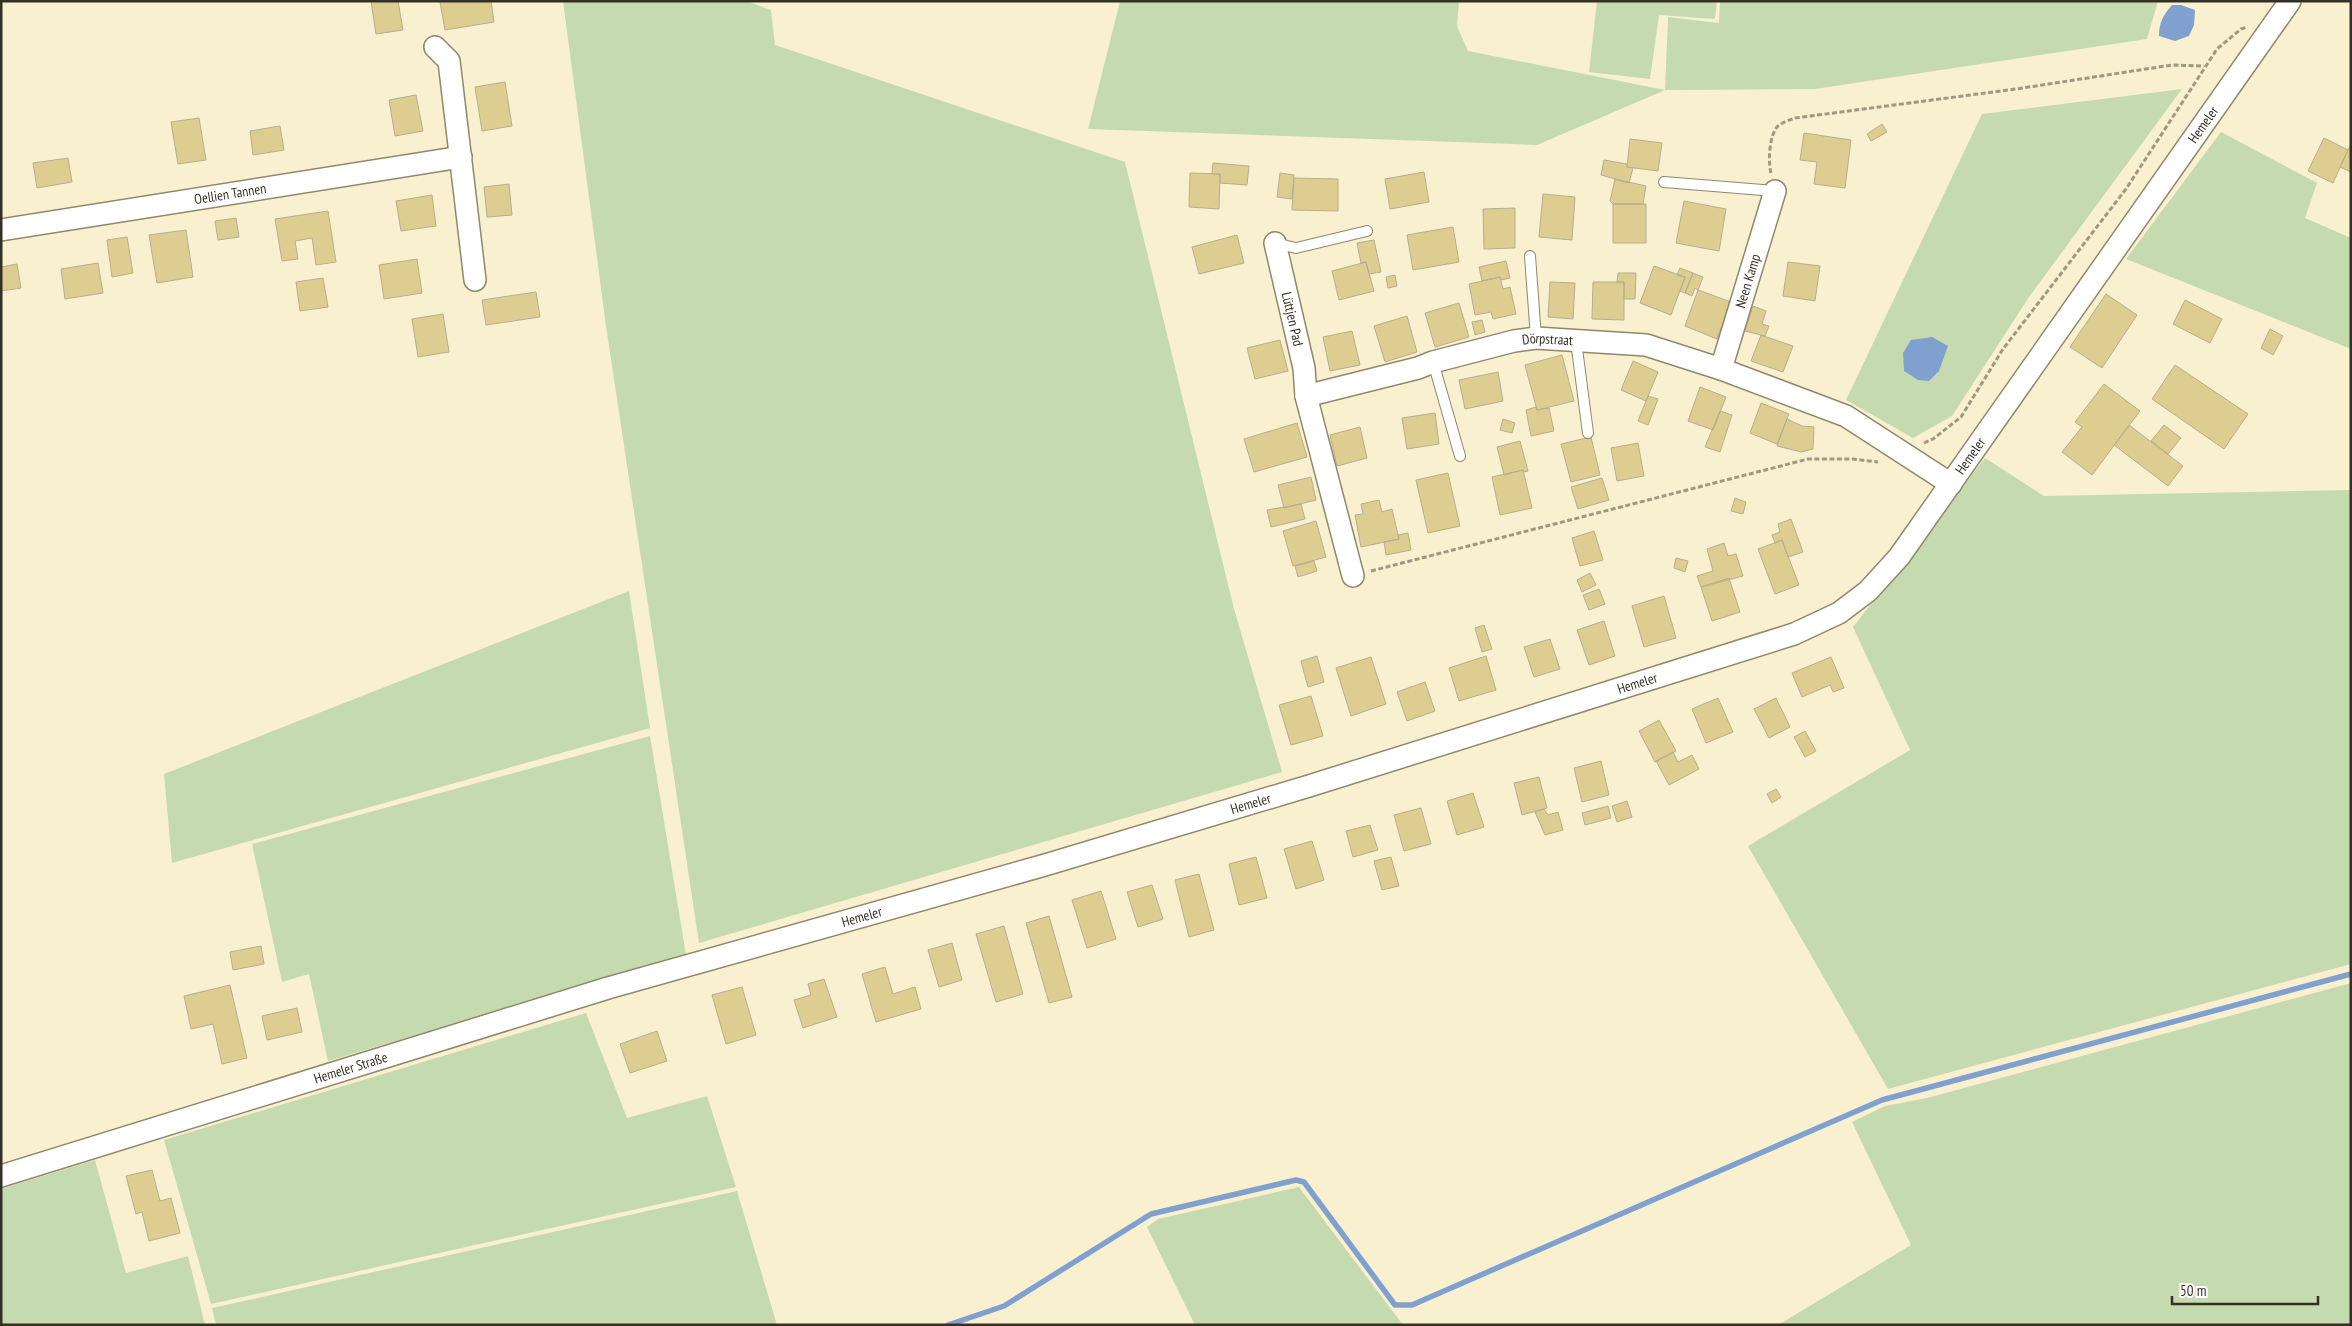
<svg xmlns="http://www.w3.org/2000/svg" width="2352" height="1326" viewBox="0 0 2352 1326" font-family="'PT Sans Narrow',sans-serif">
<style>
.green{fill:#c5dbaf}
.water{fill:#80a0d0}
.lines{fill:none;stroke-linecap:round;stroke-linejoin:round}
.stream{stroke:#80a0d0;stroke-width:5.5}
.building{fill:#decd91;stroke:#b6ae8f}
.lane-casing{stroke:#90886b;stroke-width:12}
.street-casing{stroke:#90886b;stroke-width:24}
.path{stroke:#9f9981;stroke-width:3;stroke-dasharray:5 2.5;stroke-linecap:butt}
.lane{stroke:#fff;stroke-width:10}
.street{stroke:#fff;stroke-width:21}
.labels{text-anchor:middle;stroke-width:4.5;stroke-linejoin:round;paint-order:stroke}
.street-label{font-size:14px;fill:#343124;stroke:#fff}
</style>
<rect width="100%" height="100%" fill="#f9f0d0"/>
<path class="green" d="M 563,1 L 747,1 L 771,10 L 775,45 L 1125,162 L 1234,609 L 1282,772 L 699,943 L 606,326 Z
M 1120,1 L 1459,1 L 1457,26 L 1468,51 L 1665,90 L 1668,17 L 1719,23 L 1720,1 L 2158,1 L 2147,39 L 1815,89 L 1665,90 L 1537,145 L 1088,129 Z
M 1597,1 L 1717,1 L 1715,19 L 1659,15 L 1650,79 L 1589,72 Z
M 2182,89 L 2029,297 L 1952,416 L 1913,438 L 1846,400 L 1982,114 Z
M 2221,132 L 2317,183 L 2305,218 L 2351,238 L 2351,349 L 2126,259 Z
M 1985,458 L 2044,496 L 2351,490 L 2351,964 L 1888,1089 L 1748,846 L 1910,750 L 1853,627 Z
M 629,591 L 650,728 L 172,863 L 164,774 Z
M 650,736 L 686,955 L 328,1061 L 309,974 L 282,982 L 252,844 Z
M 2351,983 L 2351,1325 L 1778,1325 L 1911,1245 L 1852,1122 L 1885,1106 L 1927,1098 Z
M 586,1013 L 627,1118 L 707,1096 L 736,1187 L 211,1304 L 164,1140 Z
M 95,1160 L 126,1273 L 188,1256 L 205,1325 L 1,1325 L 1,1189 Z
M 1299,1187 L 1403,1325 L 1195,1325 L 1147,1227 L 1158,1219 Z
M 737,1191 L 777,1325 L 216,1325 L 212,1308 Z"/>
<path class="water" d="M 2172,5 L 2181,5 L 2195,10 L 2194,25 L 2189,36 L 2175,41 L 2159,36 C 2159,23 2163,15 2172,5 Z
M 1932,337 L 1948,346 L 1939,371 L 1929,381 L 1918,380 L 1904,371 L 1903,353 L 1911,340 Z"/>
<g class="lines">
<path class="stream" d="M 948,1325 L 1004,1306 L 1151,1214 L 1296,1180 L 1304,1182 L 1395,1305 L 1412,1305 L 1882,1100 L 2351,974"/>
</g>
<path class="building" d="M 371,1 L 398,1 L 403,30 L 376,34 Z
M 446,1 L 491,1 L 494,22 L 445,30 L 440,2 Z
M 505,82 L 512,126 L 482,131 L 475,87 Z
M 416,95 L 423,131 L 395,136 L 389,100 Z
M 199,118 L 206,160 L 178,164 L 171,122 Z
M 1882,124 L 1887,132 L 1871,141 L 1867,134 Z
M 280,126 L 284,150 L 253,155 L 250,131 Z
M 1804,133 L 1851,140 L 1845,188 L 1814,184 L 1817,162 L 1800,160 Z
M 2324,138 L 2348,150 L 2333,183 L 2308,171 Z
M 1630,139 L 1662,143 L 1658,171 L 1627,167 Z
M 2350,146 L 2351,147 L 2351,172 L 2340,167 Z
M 68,158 L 72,182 L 37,188 L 33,163 Z
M 1604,160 L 1627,164 L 1627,167 L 1633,168 L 1629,183 L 1601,175 Z
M 1213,163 L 1249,166 L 1247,185 L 1220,183 L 1220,174 L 1212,174 Z
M 1424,172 L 1429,202 L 1390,209 L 1385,179 Z
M 1190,173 L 1220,174 L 1219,209 L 1189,207 Z
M 1280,173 L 1294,175 L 1292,199 L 1277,197 Z
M 1294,178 L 1338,179 L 1338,211 L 1292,210 Z
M 1615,179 L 1646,186 L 1643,204 L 1613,204 L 1610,201 Z
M 509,184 L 512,215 L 487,217 L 484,187 Z
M 1543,194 L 1575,197 L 1572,240 L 1539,237 Z
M 432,195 L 436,226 L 401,231 L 396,201 Z
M 1684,201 L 1726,209 L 1719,251 L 1676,243 Z
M 1613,204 L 1646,204 L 1646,243 L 1613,243 Z
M 1515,208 L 1515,248 L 1484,249 L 1483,209 Z
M 328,211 L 336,262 L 316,265 L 312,238 L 295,241 L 298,259 L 282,261 L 275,219 Z
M 236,218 L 239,237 L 218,240 L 215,221 Z
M 1453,227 L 1459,262 L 1413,270 L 1407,235 Z
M 186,230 L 193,277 L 157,283 L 149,235 Z
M 1237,235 L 1244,263 L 1199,274 L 1192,247 Z
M 127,237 L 133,273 L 112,277 L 107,240 Z
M 1374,240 L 1381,272 L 1369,274 L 1366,262 L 1361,263 L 1357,243 Z
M 417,259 L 422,293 L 384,299 L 379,265 Z
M 1506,261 L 1510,278 L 1501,280 L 1500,277 L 1482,281 L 1479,267 Z
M 1366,262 L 1374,291 L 1339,300 L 1332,271 Z
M 1788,262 L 1820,266 L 1815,301 L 1783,296 Z
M 98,263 L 103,293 L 65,299 L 61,269 Z
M 17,264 L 21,288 L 1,291 L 1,267 Z
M 1654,266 L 1685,277 L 1671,315 L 1640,303 Z
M 1680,268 L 1693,273 L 1685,293 L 1680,291 L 1685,277 L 1677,275 Z
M 1618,273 L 1636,273 L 1635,299 L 1624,299 L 1624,282 L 1617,282 Z
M 1693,273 L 1703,277 L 1698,290 L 1695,288 L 1692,296 L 1685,293 Z
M 1395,275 L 1397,286 L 1388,288 L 1386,277 Z
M 1500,277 L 1503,289 L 1510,287 L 1516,314 L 1493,319 L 1491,312 L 1475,315 L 1469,284 Z
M 323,278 L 328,307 L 300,311 L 296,282 Z
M 1550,282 L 1575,283 L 1573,319 L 1548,317 Z
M 1593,282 L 1624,282 L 1624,320 L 1592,319 Z
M 1698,290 L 1731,302 L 1717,339 L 1685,326 Z
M 536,292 L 540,317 L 486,325 L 482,300 Z
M 2106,294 L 2137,315 L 2102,368 L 2070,347 Z
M 2185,300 L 2222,319 L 2210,343 L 2173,324 Z
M 1459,303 L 1469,337 L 1435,347 L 1425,313 Z
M 1753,306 L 1766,311 L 1762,324 L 1769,326 L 1765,336 L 1745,331 Z
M 443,314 L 449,352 L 418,357 L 412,319 Z
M 1407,316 L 1417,352 L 1385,362 L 1374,326 Z
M 1482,320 L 1485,332 L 1475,335 L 1472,322 Z
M 2270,329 L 2283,336 L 2273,355 L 2261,348 Z
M 1352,331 L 1360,365 L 1330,371 L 1323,337 Z
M 1761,335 L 1793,346 L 1783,372 L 1751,361 Z
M 1280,340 L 1288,371 L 1255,379 L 1247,348 Z
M 1562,355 L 1574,401 L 1537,410 L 1525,365 Z
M 1633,361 L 1658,372 L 1646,401 L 1621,390 Z
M 2175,365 L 2248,414 L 2224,449 L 2152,399 Z
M 1498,372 L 1503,401 L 1465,409 L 1459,380 Z
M 2104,384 L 2140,411 L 2092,475 L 2062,452 L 2082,427 L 2075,422 Z
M 1700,387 L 1726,397 L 1713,430 L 1688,421 Z
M 1648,396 L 1658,399 L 1648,425 L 1638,421 Z
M 1761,403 L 1789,414 L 1777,444 L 1750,433 Z
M 1536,407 L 1537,410 L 1549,408 L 1554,431 L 1531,436 L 1526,410 Z
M 1720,411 L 1732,415 L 1720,452 L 1705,447 Z
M 1435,413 L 1439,444 L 1407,449 L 1402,418 Z
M 1503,419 L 1515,423 L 1512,433 L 1500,430 Z
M 1787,419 L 1802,426 L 1814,427 L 1813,449 L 1801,452 L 1777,446 Z
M 1297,423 L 1307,457 L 1254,472 L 1244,439 Z
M 2129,425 L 2183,466 L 2168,486 L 2114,445 Z
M 2164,425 L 2181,438 L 2168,454 L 2151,441 Z
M 1360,427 L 1367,458 L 1337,466 L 1330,435 Z
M 1591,437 L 1600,475 L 1571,482 L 1561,444 Z
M 1520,441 L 1528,471 L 1524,472 L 1523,470 L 1504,475 L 1497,447 Z
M 1638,443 L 1644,476 L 1617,481 L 1611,448 Z
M 1523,470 L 1532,508 L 1500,515 L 1492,477 Z
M 1448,473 L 1460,526 L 1428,533 L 1416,480 Z
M 1311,477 L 1316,500 L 1284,508 L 1278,485 Z
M 1602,478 L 1609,500 L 1578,509 L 1571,487 Z
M 1735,498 L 1746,502 L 1743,514 L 1731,511 Z
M 1379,500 L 1382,512 L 1392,509 L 1399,539 L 1361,547 L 1355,515 L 1363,514 L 1361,504 Z
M 1301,504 L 1305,519 L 1271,527 L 1267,510 Z
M 1791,519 L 1803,552 L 1788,557 L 1782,540 L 1775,543 L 1772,535 L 1780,532 L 1778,524 Z
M 1316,521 L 1326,557 L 1293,566 L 1283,531 Z
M 1594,531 L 1603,560 L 1580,566 L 1572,538 Z
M 1408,533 L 1411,550 L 1386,555 L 1384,542 L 1399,539 L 1398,535 Z
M 1782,540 L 1799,585 L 1775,594 L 1758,549 Z
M 1724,543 L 1728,556 L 1736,554 L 1743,576 L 1701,587 L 1697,576 L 1713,571 L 1707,549 Z
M 1676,558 L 1688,561 L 1685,572 L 1674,568 Z
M 1314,561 L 1317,571 L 1298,577 L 1295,566 Z
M 1590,573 L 1596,585 L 1582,592 L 1577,580 Z
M 1729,578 L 1740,612 L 1712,621 L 1701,587 Z
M 1599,589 L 1605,604 L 1589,610 L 1583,595 Z
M 1664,596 L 1676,638 L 1644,647 L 1632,606 Z
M 1604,621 L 1615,656 L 1589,665 L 1577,630 Z
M 1484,625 L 1492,649 L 1482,652 L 1475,628 Z
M 1550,639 L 1560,669 L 1534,677 L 1524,647 Z
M 1317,656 L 1324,682 L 1308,687 L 1301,661 Z
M 1486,656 L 1496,690 L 1459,701 L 1449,668 Z
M 1371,657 L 1386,704 L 1351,716 L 1336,668 Z
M 1831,657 L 1844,688 L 1833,692 L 1830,685 L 1802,697 L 1792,673 Z
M 1425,682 L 1435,711 L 1407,721 L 1397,692 Z
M 1311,696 L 1323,736 L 1291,745 L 1279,705 Z
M 1718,698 L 1733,732 L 1706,743 L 1692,709 Z
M 1776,698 L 1790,727 L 1769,738 L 1754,709 Z
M 1659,720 L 1676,751 L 1655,762 L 1639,731 Z
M 1805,731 L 1816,751 L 1805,757 L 1794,737 Z
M 1673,752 L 1678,762 L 1692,755 L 1699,769 L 1669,785 L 1656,761 Z
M 1601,761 L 1609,795 L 1582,802 L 1574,768 Z
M 1539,777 L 1547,808 L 1522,815 L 1514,783 Z
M 1776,789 L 1781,797 L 1772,803 L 1767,794 Z
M 1473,793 L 1484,827 L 1457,835 L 1447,801 Z
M 1627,801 L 1632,817 L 1617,822 L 1612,806 Z
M 1608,806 L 1611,818 L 1585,825 L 1582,813 Z
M 1421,808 L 1431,844 L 1404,851 L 1394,815 Z
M 1544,809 L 1548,815 L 1558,812 L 1563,830 L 1545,835 L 1535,812 Z
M 1370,825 L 1378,850 L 1353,857 L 1346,831 Z
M 1312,841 L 1324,880 L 1296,889 L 1284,849 Z
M 1256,857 L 1267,898 L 1239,905 L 1229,864 Z
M 1391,857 L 1399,886 L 1382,890 L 1374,861 Z
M 1199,874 L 1214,930 L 1189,937 L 1175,880 Z
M 1152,885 L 1163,919 L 1138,927 L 1127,892 Z
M 1101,891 L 1116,939 L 1087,948 L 1072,900 Z
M 1049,916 L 1072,997 L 1049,1003 L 1026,923 Z
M 1004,926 L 1023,994 L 996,1002 L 976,934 Z
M 952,943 L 962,980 L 939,987 L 928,950 Z
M 261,946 L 264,964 L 233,970 L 230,952 Z
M 885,967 L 893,994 L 915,987 L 921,1009 L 876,1022 L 862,974 Z
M 824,979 L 837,1017 L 803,1028 L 794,1000 L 811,995 L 808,984 Z
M 230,985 L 247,1058 L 222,1064 L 213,1024 L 191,1029 L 184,996 Z
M 742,987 L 756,1035 L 726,1044 L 712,995 Z
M 297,1008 L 302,1032 L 267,1040 L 262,1016 Z
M 657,1031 L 667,1061 L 630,1073 L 620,1044 Z
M 152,1170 L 160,1201 L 171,1198 L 180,1233 L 149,1241 L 142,1212 L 136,1214 L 126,1176 Z"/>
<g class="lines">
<defs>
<path id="lane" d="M 1664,182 L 1775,191
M 1275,243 L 1296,248 L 1367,231
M 1530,256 L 1536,338
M 1576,341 L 1588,433
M 1433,362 L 1460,456"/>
<g id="street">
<path d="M 435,47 L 449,61 L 475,280"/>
<path id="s1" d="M 1,230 L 461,157"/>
<path id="s2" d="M 1275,243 L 1304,368 L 1306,396 L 1353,576"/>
<path id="s3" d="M 1721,369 L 1775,191"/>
<path id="s4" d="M 1306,396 L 1418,368 L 1433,362 L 1514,341 L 1536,338 L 1646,345 L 1721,369 L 1846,416 L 1951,484"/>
<path id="s5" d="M 1,1176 L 608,988 L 1045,865 L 1309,786 L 1794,634 L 1839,613 L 1868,591 L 1899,557 L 2290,1"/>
</g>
</defs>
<use href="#lane" class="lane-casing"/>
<use href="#street" class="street-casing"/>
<path class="path" d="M 1771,173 C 1768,162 1769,137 1777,127 C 1781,123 1789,120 1795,118 L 2016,89 L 2172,65 L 2204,66
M 1924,443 L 1933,439 L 1961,417 L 2003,349 L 2126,189 L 2217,49 L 2241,29 L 2247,27
M 1371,571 L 1808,459 L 1852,459 L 1878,462"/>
<use href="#lane" class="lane"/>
<use href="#street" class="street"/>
</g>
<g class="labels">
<g class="street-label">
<text dy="5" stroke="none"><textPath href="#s5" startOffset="2534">Hemeler</textPath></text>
<text dy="5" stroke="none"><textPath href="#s1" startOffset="232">Oellien Tannen</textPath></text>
<text dy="5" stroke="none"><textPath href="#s3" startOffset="92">Neen Kamp</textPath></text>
<text dy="5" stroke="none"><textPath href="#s2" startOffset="78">Lüttjen Pad</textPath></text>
<text dy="5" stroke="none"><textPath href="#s4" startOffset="249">Dörpstraat</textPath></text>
<text dy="5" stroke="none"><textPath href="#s5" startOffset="2129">Hemeler</textPath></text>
<text dy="5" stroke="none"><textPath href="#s5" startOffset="1709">Hemeler</textPath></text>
<text dy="5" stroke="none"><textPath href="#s5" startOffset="1304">Hemeler</textPath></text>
<text dy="5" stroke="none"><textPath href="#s5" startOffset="899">Hemeler</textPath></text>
<text dy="5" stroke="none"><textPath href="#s5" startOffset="366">Hemeler Straße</textPath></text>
</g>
</g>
<rect width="2352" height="1326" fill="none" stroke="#343124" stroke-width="5"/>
<path d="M2172 1296v8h146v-8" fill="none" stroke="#343124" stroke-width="2.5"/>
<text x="2180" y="1296" font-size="15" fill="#343124" stroke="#ffffff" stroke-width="4" paint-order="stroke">50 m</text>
</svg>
